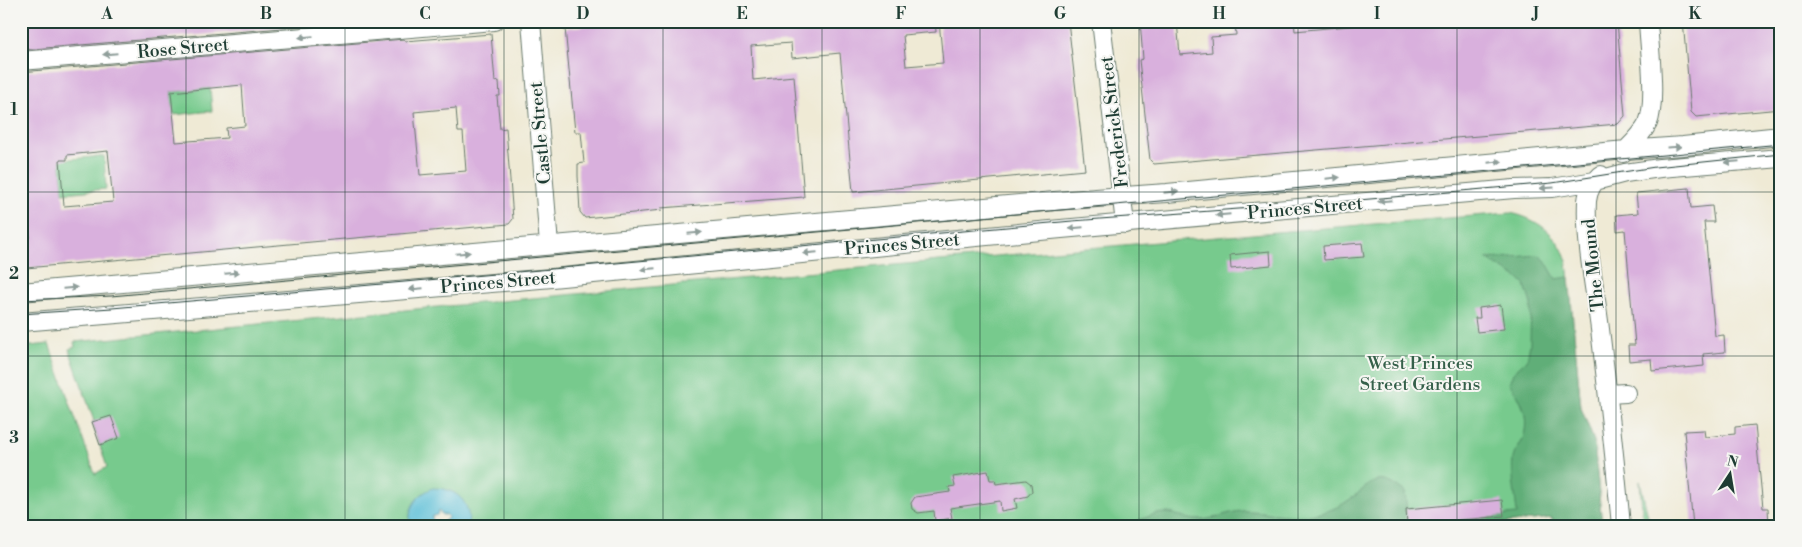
<svg xmlns="http://www.w3.org/2000/svg" width="1802" height="547" viewBox="0 0 1802 547" font-family="'Libre Bodoni',serif">
<style>
.green{fill:#77ca8d;stroke:#4b8460}
.forest{fill:#61ae78;stroke:#407656}
.water{fill:#59bed7;stroke:#3c7e86}
.building{fill:#d9b0dd;fill-rule:evenodd}
.lines{fill:none;stroke-linecap:round;stroke-linejoin:round}
.minor-casing{stroke:#687a6c;stroke-width:20}
.minor{stroke:#fff;stroke-width:18}
.tram{stroke:#1f3d34;stroke-width:1}
.rail{stroke:#1f3d34;stroke-width:4;stroke-dasharray:8 4;stroke-linecap:butt}
.oneway{fill:#8f9e9a}
.grid{fill:none;stroke:#1f3d34;stroke-width:1;stroke-opacity:0.55}
.labels{text-anchor:middle;stroke-width:4;stroke-linejoin:round;paint-order:stroke}
.street-label{font-size:18px;fill:#1f3d34;stroke:#f6f6f2}
.park-label{font-size:18px;fill:#35604a;stroke:#f6f6f2}
.neatline{fill:none;stroke:#1f3d34;stroke-width:2}
.grid-label{font-size:16px;text-anchor:middle;font-weight:bold;fill:#1f3d34}
</style>
<rect width="100%" height="100%" fill="#f6f6f2"/>
<filter id="ink" filterUnits="userSpaceOnUse"><feTurbulence type="fractalNoise" baseFrequency=".02" numOctaves="2"/><feDisplacementMap in="SourceGraphic" scale="10" xChannelSelector="R" yChannelSelector="G"/><feConvolveMatrix kernelMatrix="1 2 1 2 8 2 1 2 1" color-interpolation-filters="sRGB"/></filter>
<filter id="wash" filterUnits="userSpaceOnUse"><feTurbulence type="fractalNoise" baseFrequency=".0096" numOctaves="4" result="noise"/><feDisplacementMap in="SourceGraphic" scale="20" xChannelSelector="R" yChannelSelector="G"/><feGaussianBlur stdDeviation="1.12" result="paint"/><feColorMatrix in="noise" values="0 0 0 0 0 0 0 0 0 0 0 0 0 0 0 0 0 1.4 0 .05"/><feComposite in="paint" operator="in"/></filter>
<g filter="url(#wash)">
<rect width="100%" height="100%" fill="#efead5"/>
<path class="green" d="M 210,88 L 212,111 L 173,115 L 171,92 Z
M 104,156 L 106,189 L 63,193 L 60,160 Z
M 1510,213 C 1537,218 1559,235 1567,261 L 1581,408 L 1594,441 L 1602,526 L 1553,526 L 1552,518 L 1474,526 L 468,526 C 472,474 404,479 410,526 L 106,526 L 103,520 L 87,526 L 21,526 L 21,347 L 49,344 L 95,474 L 107,467 L 92,422 L 94,421 L 69,349 L 75,347 L 74,342 C 553,295 1031,251 1510,213 Z
M 1640,481 L 1650,526 L 1643,526 Z"/>
<path class="forest" d="M 1539,255 L 1545,260 L 1556,279 L 1569,277 L 1581,408 L 1594,441 L 1602,526 L 1553,526 L 1552,518 L 1474,526 L 1124,526 C 1138,522 1153,512 1168,513 C 1178,514 1187,520 1198,520 C 1216,520 1232,509 1250,511 C 1272,512 1293,519 1315,514 C 1326,512 1337,508 1346,502 C 1370,487 1375,468 1405,492 L 1408,525 L 1517,514 C 1516,500 1511,472 1513,459 C 1514,452 1519,447 1522,441 C 1531,419 1522,400 1509,383 L 1513,373 L 1527,360 L 1530,344 L 1531,304 L 1525,285 L 1518,278 L 1486,259 Z"/>
<path class="water" d="M 433,488 C 456,488 472,502 468,526 L 442,526 L 443,522 L 448,518 L 447,515 L 442,515 L 439,511 L 437,515 L 433,516 L 432,518 L 433,521 L 438,521 L 438,526 L 410,526 C 408,507 416,495 433,488 Z"/>
<g id="blocks">
<path class="building" d="M 21,21 L 365,21 L 21,50 Z
M 637,21 L 935,21 L 936,32 L 903,35 L 906,66 L 943,63 L 939,21 L 1068,21 L 1085,170 L 853,192 L 840,53 L 792,58 L 791,43 L 751,46 L 753,80 L 794,76 L 804,197 L 661,208 L 662,210 L 585,218 L 580,212 L 578,176 L 578,164 L 584,163 L 581,132 L 575,132 L 565,28 Z
M 1140,21 L 1177,21 L 1180,55 L 1212,52 L 1211,37 L 1236,35 L 1235,21 L 1294,21 L 1295,31 L 1404,21 L 1617,21 L 1625,116 L 1618,124 L 1154,164 L 1150,160 L 1139,60 L 1143,59 Z
M 1683,21 L 1781,21 L 1781,109 L 1696,117 L 1691,112 Z
M 491,34 L 495,82 L 499,81 L 500,96 L 497,96 L 500,129 L 506,128 L 513,219 L 509,224 L 26,268 L 23,238 L 30,237 L 21,141 L 21,72 L 404,39 L 405,41 ZM 242,85 L 245,126 L 226,128 L 227,138 L 176,142 L 171,92 ZM 456,108 L 458,132 L 463,132 L 466,171 L 420,175 L 414,112 ZM 108,151 L 113,202 L 64,206 L 60,160 L 67,160 L 67,155 Z
M 1689,188 L 1691,208 L 1712,206 L 1714,222 L 1704,222 L 1715,336 L 1724,335 L 1725,352 L 1703,354 L 1704,366 L 1652,371 L 1651,359 L 1629,361 L 1628,345 L 1635,345 L 1625,230 L 1617,231 L 1616,215 L 1638,213 L 1636,193 Z
M 1362,243 L 1364,257 L 1324,260 L 1323,246 Z
M 1270,251 L 1271,265 L 1231,269 L 1230,255 Z
M 1501,305 L 1504,329 L 1477,332 L 1475,318 L 1480,318 L 1479,308 Z
M 111,416 L 119,438 L 100,445 L 92,422 Z
M 1755,425 L 1763,508 L 1768,508 L 1769,526 L 1693,526 L 1684,431 L 1704,430 L 1705,437 L 1735,434 L 1735,427 Z
M 988,471 L 990,480 L 995,480 L 996,484 L 1026,480 L 1031,484 L 1032,491 L 1028,496 L 1015,499 L 1017,508 L 1001,511 L 1000,501 L 950,508 L 952,518 L 935,521 L 934,511 L 918,513 L 912,509 L 911,503 L 915,497 L 950,492 L 949,487 L 955,486 L 953,477 Z
M 1502,500 L 1504,516 L 1407,525 L 1406,509 Z"/>
</g>
</g>
<g filter="url(#ink)">
<use href="#blocks" fill-opacity="0" stroke="#687a6c" stroke-width="1"/>
<g class="lines">
<defs>
<path id="minor" d="M 531,21 L 549,245
M 1101,21 L 1125,224
M 21,61 L 494,21
M 1623,153 C 1632,144 1642,135 1648,123 C 1657,101 1649,46 1648,21
M 1601,175 C 1593,183 1588,190 1587,201 C 1585,242 1595,288 1600,329 C 1608,395 1615,460 1621,526
M 21,292 L 1054,201 L 1167,193 L 1626,150 L 1683,146 L 1781,136
M 21,322 L 552,278 L 1061,229 L 1514,189 L 1552,188 L 1595,181 L 1625,173 L 1660,168 L 1781,158
M 1608,394 L 1626,393"/>
</defs>
<use href="#minor" class="minor-casing"/>
<use href="#minor" class="minor"/>
<path class="tram" d="M 21,300 L 111,296 L 1535,167 L 1781,144
M 21,314 L 112,308 L 551,269 L 1072,221 L 1336,202 L 1552,183 L 1655,167 L 1781,154"/>
<path class="rail" d="M 1542,526 L 1553,525"/>
</g>
<defs><path id="oneway-solid" d="M-6-.8H1V-3.2L6.5 0L1 3.2V.8H-6Z" transform="scale(1.25)"/></defs>
<g class="oneway">
<use href="#oneway-solid" transform="translate(306 37) rotate(175)"/>
<use href="#oneway-solid" transform="translate(110 54) rotate(175)"/>
<use href="#oneway-solid" transform="translate(1674 147) rotate(-4)"/>
<use href="#oneway-solid" transform="translate(1495 162) rotate(-6)"/>
<use href="#oneway-solid" transform="translate(1732 162) rotate(175)"/>
<use href="#oneway-solid" transform="translate(1333 178) rotate(-6)"/>
<use href="#oneway-solid" transform="translate(1547 188) rotate(176)"/>
<use href="#oneway-solid" transform="translate(1171 192) rotate(-5)"/>
<use href="#oneway-solid" transform="translate(1385 201) rotate(175)"/>
<use href="#oneway-solid" transform="translate(1223 215) rotate(175)"/>
<use href="#oneway-solid" transform="translate(1076 228) rotate(175)"/>
<use href="#oneway-solid" transform="translate(695 233) rotate(-5)"/>
<use href="#oneway-solid" transform="translate(463 253) rotate(-5)"/>
<use href="#oneway-solid" transform="translate(810 253) rotate(175)"/>
<use href="#oneway-solid" transform="translate(648 269) rotate(175)"/>
<use href="#oneway-solid" transform="translate(232 273) rotate(-5)"/>
<use href="#oneway-solid" transform="translate(70 288) rotate(-5)"/>
<use href="#oneway-solid" transform="translate(416 289) rotate(175)"/>
</g>
</g>
<path class="grid" d="M 186,21 L 186,526M 345,21 L 345,526M 504,21 L 504,526M 663,21 L 663,526M 822,21 L 822,526M 980,21 L 980,526M 1139,21 L 1139,526M 1298,21 L 1298,526M 1457,21 L 1457,526M 1616,21 L 1616,526M 21,192 L 1781,192M 21,356 L 1781,356"/>
<g class="labels">
<g class="street-label">
<text transform="translate(183 48) rotate(-5)" y="6">Rose Street</text>
<text transform="translate(1114 122) rotate(-97)" y="6">Frederick Street</text>
<text transform="translate(540 133) rotate(-95)" y="6">Castle Street</text>
<text transform="translate(1305 208) rotate(-5)" y="6">Princes Street</text>
<text transform="translate(902 244) rotate(-5)" y="6">Princes Street</text>
<text transform="translate(1593 265) rotate(-96)" y="6">The Mound</text>
<text transform="translate(498 282) rotate(-5)" y="6">Princes Street</text>
</g>
<g class="park-label">
<text x="1420" y="369">West Princes<tspan x="1420" dy="21">Street Gardens</tspan></text>
</g>
</g>
<rect width="1802" height="547" fill="none" stroke="#f6f6f2" stroke-width="55"/>
<g transform="translate(1730 474) rotate(12)" stroke="#f6f6f2" stroke-width="4" paint-order="stroke">
<path d="M0-4L9 19L0 12L-9 19Z" fill="#1f3d34"/>
<text y="-8" font-size="14" font-weight="bold" text-anchor="middle" fill="#1f3d34">N</text>
</g>
<rect x="28" y="28" width="1746" height="492" class="neatline"/>
<g class="grid-label">
<text x="107" y="19">A</text>
<text x="266" y="19">B</text>
<text x="425" y="19">C</text>
<text x="583" y="19">D</text>
<text x="742" y="19">E</text>
<text x="901" y="19">F</text>
<text x="1060" y="19">G</text>
<text x="1219" y="19">H</text>
<text x="1377" y="19">I</text>
<text x="1536" y="19">J</text>
<text x="1695" y="19">K</text>
<text x="14" y="115">1</text>
<text x="14" y="279">2</text>
<text x="14" y="443">3</text>
</g>
</svg>
